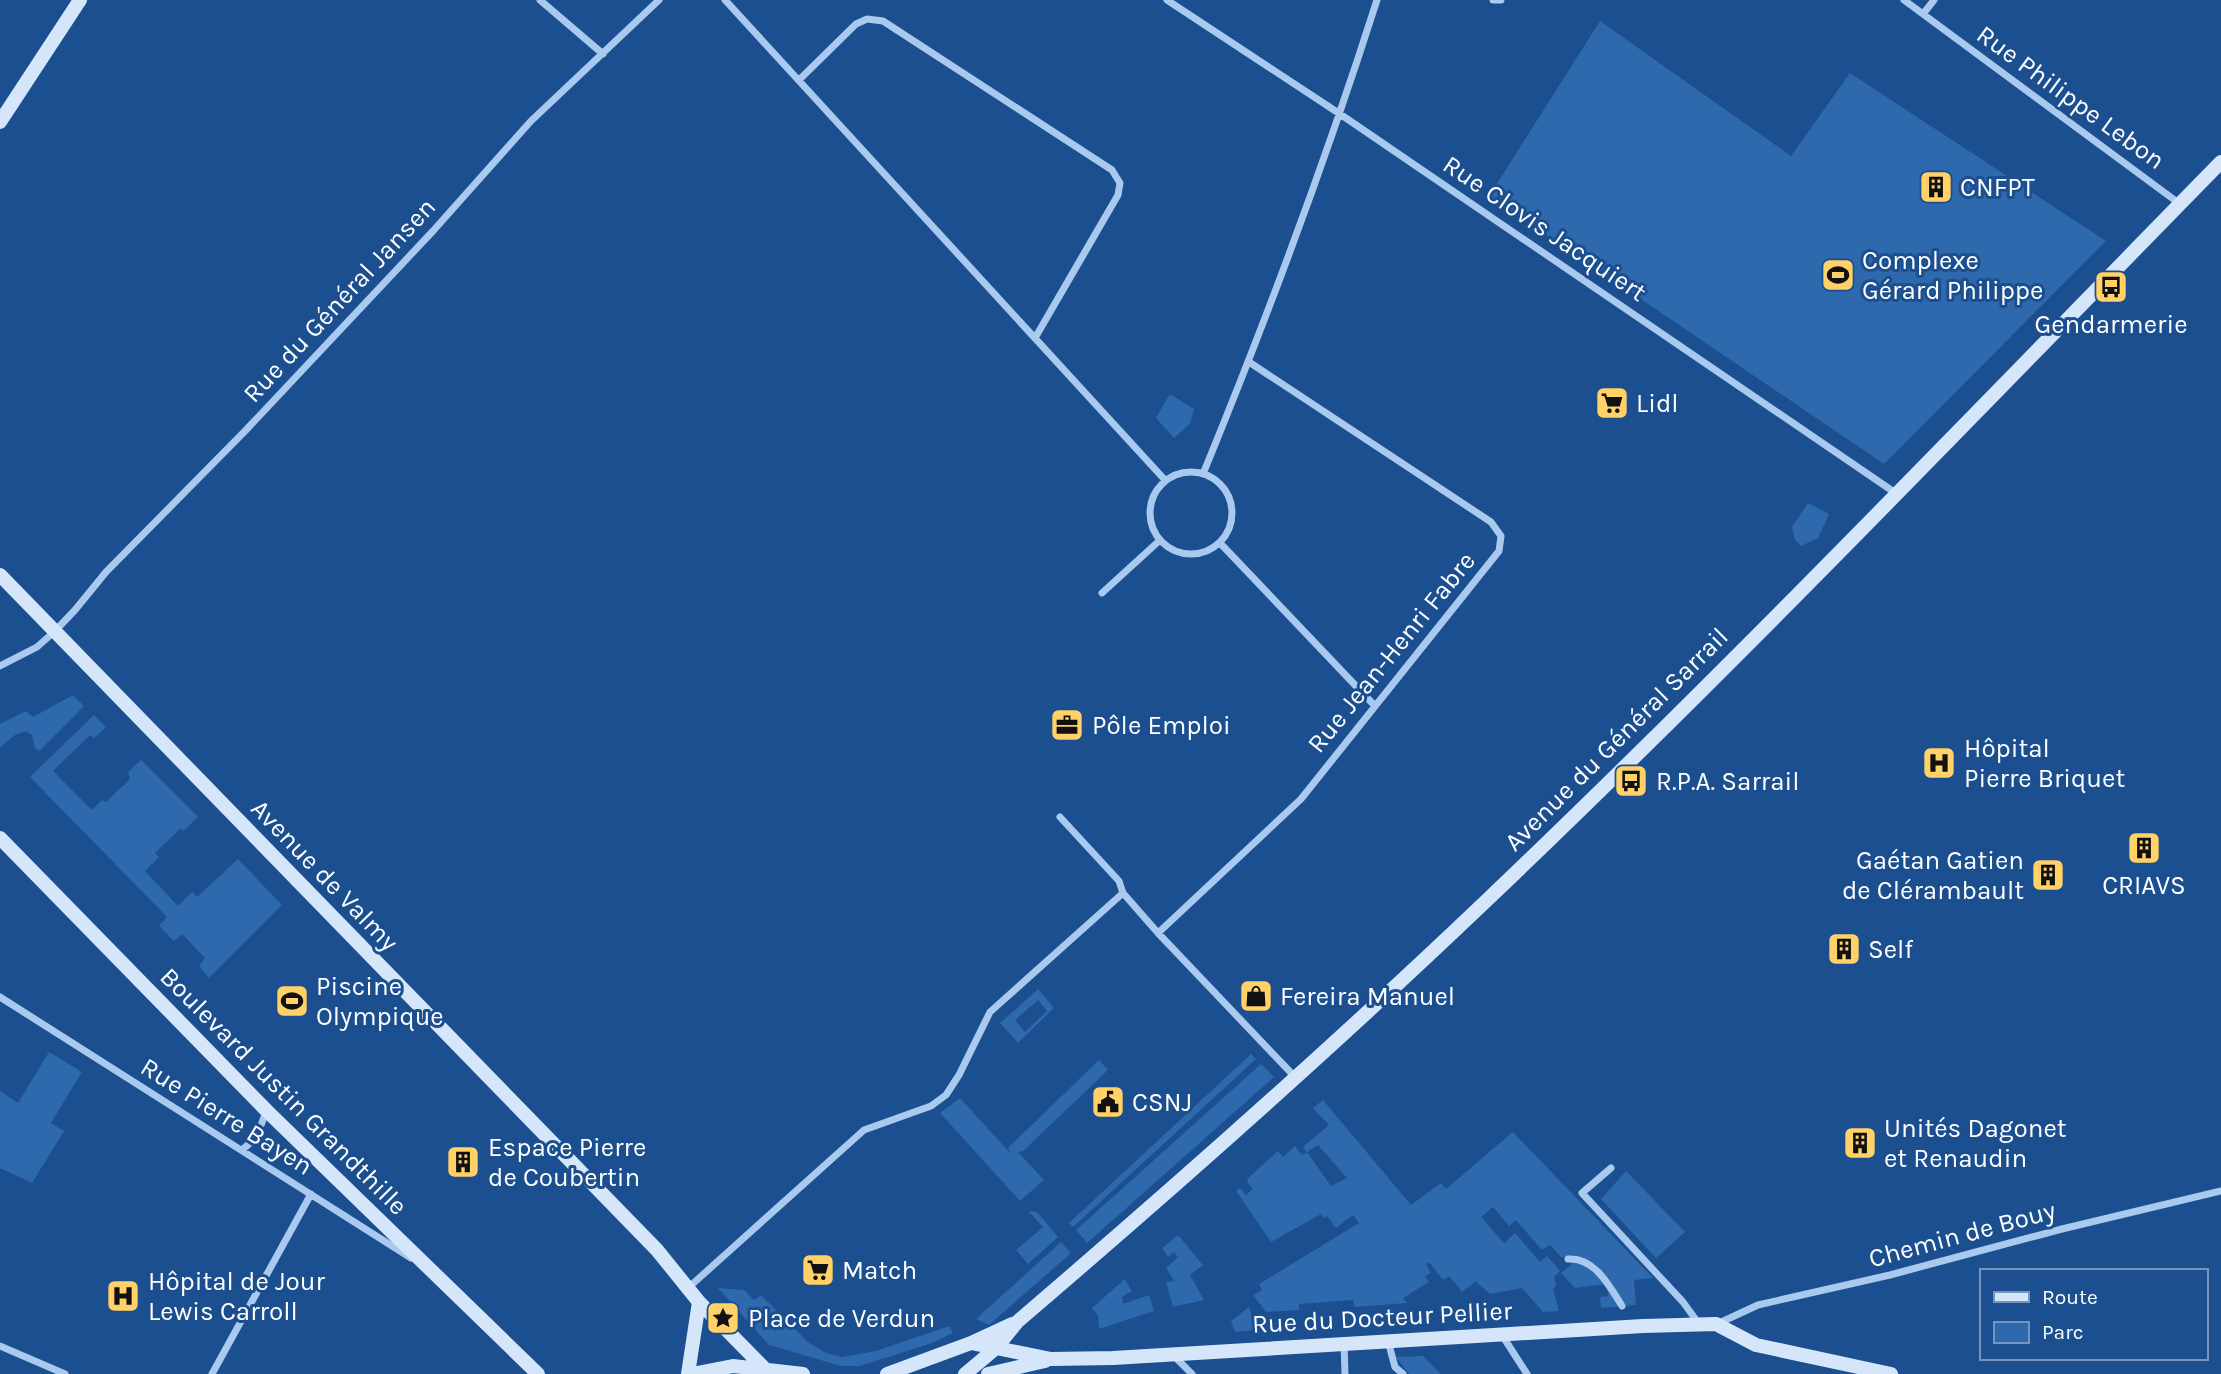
<svg xmlns="http://www.w3.org/2000/svg" width="2221" height="1374" viewBox="0 0 2221 1374" font-family="Karla,sans-serif">
<style>
.green{fill:#2e69ad;fill-rule:evenodd}
.lines{fill:none;stroke-linecap:round;stroke-linejoin:round}
.street{stroke:#a9c9ee;stroke-width:7}
.secondary{stroke:#d6e6fa;stroke-width:14}
.labels{text-anchor:middle;stroke-width:6;stroke-linejoin:round;paint-order:stroke}
.street-label{font-size:26px;fill:#fff;stroke:#1b4f8f}
.poi-label{font-size:26px;fill:#fff;stroke:#1b4f8f;text-anchor:start}
</style>
<rect width="100%" height="100%" fill="#1b4f8f"/>
<path class="green" d="M 1600,21 L 1791,156 L 1850,73 L 2106,241 L 1884,464 L 1489,196 Z
M 1170,394 L 1194,409 L 1190,424 L 1174,438 L 1156,418 Z
M 1808,503 L 1829,514 L 1818,538 L 1801,546 L 1795,540 L 1792,527 Z
M 73,695 L 84,706 L 39,751 L 35,748 L 32,735 L 26,731 L 15,735 L 0,748 L 0,724 L 26,711 L 33,717 Z
M 94,715 L 106,727 L 94,738 L 90,735 L 53,771 L 92,810 L 102,800 L 106,802 L 130,779 L 128,772 L 141,760 L 198,817 L 183,831 L 181,828 L 155,853 L 159,857 L 145,871 L 178,906 L 192,892 L 197,897 L 238,859 L 282,905 L 209,978 L 199,966 L 205,958 L 182,934 L 174,941 L 159,926 L 167,917 L 30,777 Z
M 1038,989 L 1054,1008 L 1018,1043 L 1000,1023 ZM 1038,1000 L 1047,1011 L 1025,1032 L 1015,1020 Z
M 49,1052 L 82,1072 L 51,1123 L 64,1131 L 32,1183 L 0,1168 L 0,1091 L 18,1103 Z
M 1251,1054 L 1256,1059 L 1073,1227 L 1069,1223 Z
M 1099,1060 L 1108,1070 L 1023,1151 L 1018,1152 L 1044,1180 L 1020,1201 L 940,1113 L 960,1098 L 1011,1154 L 1008,1148 Z
M 1261,1064 L 1274,1077 L 1087,1243 L 1076,1230 Z
M 1323,1100 L 1411,1205 L 1441,1183 L 1446,1189 L 1513,1132 L 1653,1278 L 1634,1280 L 1636,1305 L 1601,1308 L 1600,1297 L 1608,1296 L 1607,1284 L 1575,1288 L 1561,1273 L 1572,1264 L 1565,1256 L 1562,1258 L 1550,1245 L 1542,1250 L 1516,1220 L 1509,1226 L 1493,1207 L 1481,1217 L 1504,1243 L 1515,1233 L 1540,1262 L 1547,1256 L 1560,1271 L 1554,1277 L 1556,1285 L 1553,1289 L 1559,1311 L 1543,1312 L 1522,1288 L 1490,1294 L 1474,1280 L 1475,1282 L 1462,1292 L 1449,1276 L 1443,1280 L 1429,1262 L 1426,1264 L 1431,1273 L 1425,1276 L 1429,1282 L 1403,1298 L 1407,1303 L 1354,1307 L 1353,1300 L 1299,1304 L 1299,1310 L 1266,1312 L 1253,1295 L 1262,1290 L 1259,1284 L 1359,1223 L 1353,1215 L 1336,1228 L 1327,1216 L 1324,1218 L 1321,1214 L 1271,1242 L 1236,1191 L 1240,1188 L 1246,1195 L 1253,1189 L 1247,1182 L 1248,1178 L 1278,1151 L 1283,1157 L 1295,1146 L 1302,1155 L 1307,1153 L 1303,1147 L 1329,1125 L 1313,1108 ZM 1318,1145 L 1347,1178 L 1331,1186 L 1307,1152 Z
M 1626,1171 L 1685,1232 L 1656,1258 L 1601,1199 Z
M 1031,1211 L 1037,1212 L 1058,1237 L 1028,1264 L 1016,1250 L 1043,1227 L 1029,1212 Z
M 1178,1235 L 1203,1265 L 1190,1275 L 1204,1300 L 1173,1307 L 1166,1282 L 1174,1281 L 1166,1268 L 1178,1257 L 1174,1252 L 1168,1257 L 1162,1248 Z
M 1061,1242 L 1071,1253 L 989,1325 L 976,1319 Z
M 1125,1279 L 1132,1291 L 1122,1297 L 1123,1304 L 1149,1295 L 1154,1311 L 1099,1329 L 1098,1316 L 1092,1308 Z
M 718,1288 L 744,1290 L 754,1300 L 761,1295 L 808,1342 L 826,1353 L 842,1357 L 876,1351 L 949,1326 L 953,1333 L 932,1343 L 860,1366 L 841,1366 L 769,1345 Z
M 1249,1307 L 1257,1330 L 1235,1332 L 1231,1321 Z
M 1423,1356 L 1441,1374 L 1409,1374 L 1396,1357 Z"/>
<g class="lines">
<path class="street" d="M 540,0 L 603,54
M 725,0 L 1165,480
M 1167,0 L 1340,114 L 1897,494
M 1493,0 L 1501,0
M 1904,0 L 2180,204
M 1923,14 L 1934,0
M 799,80 L 856,24 L 867,19 L 883,21 L 1112,170 L 1120,183 L 1118,195 L 1035,338
M1150 513a41 41 0 1 1 82 0a41 41 0 1 1-82 0Z
M 1203,474 C 1267,318 1326,160 1377,0
M 1220,543 L 1375,706
M 1102,593 L 1159,541
M 0,666 L 37,647 L 54,632 L 75,610 L 106,572 L 246,430 L 433,231 L 531,121 L 659,0
M 1060,817 L 1119,881 L 1123,893 L 1158,933 L 1295,1077
M 1158,933 L 1301,799 L 1499,551 L 1501,536 L 1491,522 L 1249,362
M 0,997 L 411,1258
M 242,1150 L 256,1138 L 266,1112
M 1611,1168 L 1582,1193 L 1683,1302 L 1699,1324
M 1568,1259 C 1595,1257 1610,1287 1622,1306
M 688,1288 L 864,1130 L 931,1106 L 946,1095 L 959,1075 L 990,1012 L 1123,893
M 1717,1324 L 1758,1305 L 1890,1275 L 2062,1229 L 2221,1191
M 1502,1335 L 1527,1374
M 1388,1341 L 1395,1367 L 1403,1374
M 1344,1343 L 1345,1374
M 0,1346 L 65,1374
M 1173,1355 L 1192,1374
M 212,1374 L 311,1194"/>
<path class="secondary" d="M 0,122 L 80,0
M 0,575 L 657,1250 L 699,1302 L 770,1374
M 0,838 L 267,1111 L 538,1374
M 971,1343 L 1051,1359 L 1113,1358 L 1643,1326 L 1716,1324 L 1756,1345 L 1891,1374
M 688,1374 L 699,1302
M 692,1374 L 733,1366 L 803,1374
M 887,1374 L 971,1343 L 1012,1324
M 965,1374 L 996,1348 L 1017,1322 C 1176,1186 1334,1046 1486,901 C 1738,661 1978,410 2221,162
M 988,1374 L 1045,1361"/>
</g>
<defs>
<symbol id="building-square" viewBox="-11 -11 22 22"><rect x="-9" y="-9" width="18" height="18" rx="4" fill="#ffd166" stroke="#1b4f8f"/><path d="M-4-6H4V6H1V3H-1V6H-4ZM-2.5-4.3h1.7v1.8h-1.7ZM.8-4.3h1.7v1.8H.8ZM-2.5-1h1.7V.8h-1.7ZM.8-1h1.7V.8H.8Z" fill="#111"/></symbol>
<symbol id="stadium-square" viewBox="-11 -11 22 22"><rect x="-9" y="-9" width="18" height="18" rx="4" fill="#ffd166" stroke="#1b4f8f"/><path d="M0-5a6.5 5 0 1 0 0 10a6.5 5 0 1 0 0-10ZM-3.5-1.8h7v3.6h-7Z" fill="#111"/></symbol>
<symbol id="bus-square" viewBox="-11 -11 22 22"><rect x="-9" y="-9" width="18" height="18" rx="4" fill="#ffd166" stroke="#1b4f8f"/><path d="M-5-6H5V4H4V6H2V4H-2V6H-4V4H-5ZM-3.5-4V0h7V-4ZM-3.5 1.2v1.5H-2V1.2ZM2 1.2v1.5H3.5V1.2Z" fill="#111"/></symbol>
<symbol id="supermarket-square" viewBox="-11 -11 22 22"><rect x="-9" y="-9" width="18" height="18" rx="4" fill="#ffd166" stroke="#1b4f8f"/><path d="M-6-5.5h2.5l.6 2H6L4.5 2H-2.5L-4.4-4H-6ZM-1.5 3.2a1.3 1.3 0 1 0 .1 0ZM3 3.2a1.3 1.3 0 1 0 .1 0Z" fill="#111"/></symbol>
<symbol id="office-square" viewBox="-11 -11 22 22"><rect x="-9" y="-9" width="18" height="18" rx="4" fill="#ffd166" stroke="#1b4f8f"/><path d="M-6-3h4V-5.5h4V-3h4V5H-6ZM-1-4.5V-3h2v-1.5ZM-6 0V1H6V0Z" fill="#111"/></symbol>
<symbol id="hospital-square" viewBox="-11 -11 22 22"><rect x="-9" y="-9" width="18" height="18" rx="4" fill="#ffd166" stroke="#1b4f8f"/><path d="M-5-5h3v3.5h4V-5h3V5h-3V1.5h-4V5h-3Z" fill="#111"/></symbol>
<symbol id="shop-square" viewBox="-11 -11 22 22"><rect x="-9" y="-9" width="18" height="18" rx="4" fill="#ffd166" stroke="#1b4f8f"/><path d="M-5-2.5h2.3a2.7 3.5 0 0 1 5.4 0H5L5.5 6h-11ZM-1.5-2.5h3a1.5 2.3 0 0 0-3 0Z" fill="#111"/></symbol>
<symbol id="civic-square" viewBox="-11 -11 22 22"><rect x="-9" y="-9" width="18" height="18" rx="4" fill="#ffd166" stroke="#1b4f8f"/><path d="M-.6-6.5H3V-4.5H.6V-3L4-1V1h2V6H-6V1h2V-1L-.6-3ZM-1.2 2.5V6h2.4V2.5Z" fill="#111"/></symbol>
<symbol id="sight-square" viewBox="-11 -11 22 22"><rect x="-9" y="-9" width="18" height="18" rx="4" fill="#ffd166" stroke="#1b4f8f"/><path d="M0-6L1.8-2.2L6-1.7L2.9 1.2L3.7 5.4L0 3.3L-3.7 5.4L-2.9 1.2L-6-1.7L-1.8-2.2Z" fill="#111"/></symbol>
</defs>
<g fill-rule="evenodd">
<use href="#building-square" x="1917" y="168" width="38" height="38"/>
<use href="#stadium-square" x="1819" y="256" width="38" height="38"/>
<use href="#bus-square" x="2092" y="268" width="38" height="38"/>
<use href="#supermarket-square" x="1593" y="384" width="38" height="38"/>
<use href="#office-square" x="1048" y="706" width="38" height="38"/>
<use href="#hospital-square" x="1920" y="744" width="38" height="38"/>
<use href="#bus-square" x="1612" y="762" width="38" height="38"/>
<use href="#building-square" x="2125" y="829" width="38" height="38"/>
<use href="#building-square" x="2029" y="856" width="38" height="38"/>
<use href="#building-square" x="1825" y="930" width="38" height="38"/>
<use href="#shop-square" x="1237" y="977" width="38" height="38"/>
<use href="#stadium-square" x="273" y="982" width="38" height="38"/>
<use href="#civic-square" x="1089" y="1083" width="38" height="38"/>
<use href="#building-square" x="1841" y="1124" width="38" height="38"/>
<use href="#building-square" x="444" y="1143" width="38" height="38"/>
<use href="#supermarket-square" x="799" y="1251" width="38" height="38"/>
<use href="#hospital-square" x="104" y="1277" width="38" height="38"/>
<use href="#sight-square" x="704" y="1299" width="38" height="38"/>
</g>
<g class="labels">
<g class="street-label">
<text transform="translate(2071 97) rotate(36)" y="9">Rue Philippe Lebon</text>
<text transform="translate(1545 228) rotate(34)" y="9">Rue Clovis Jacquiert</text>
<text transform="translate(339 300) rotate(-47)" y="9">Rue du Général Jansen</text>
<text transform="translate(1391 652) rotate(-51)" y="9">Rue Jean-Henri Fabre</text>
<text transform="translate(1616 739) rotate(-45)" y="9">Avenue du Général Sarrail</text>
<text transform="translate(325 875) rotate(46)" y="9">Avenue de Valmy</text>
<text transform="translate(284 1091) rotate(45)" y="9">Boulevard Justin Grandthille</text>
<text transform="translate(227 1116) rotate(32)" y="9">Rue Pierre Bayen</text>
<text transform="translate(1962 1234) rotate(-15)" y="9">Chemin de Bouy</text>
<text transform="translate(1382 1317) rotate(-3)" y="9">Rue du Docteur Pellier</text>
</g>
<g class="poi-label">
<text x="1960" y="196">CNFPT</text>
<text x="1862" y="269">Complexe<tspan x="1862" dy="30">Gérard Philippe</tspan></text>
<text x="2111" y="333" text-anchor="middle">Gendarmerie</text>
<text x="1636" y="412">Lidl</text>
<text x="1092" y="734">Pôle Emploi</text>
<text x="1964" y="757">Hôpital<tspan x="1964" dy="30">Pierre Briquet</tspan></text>
<text x="1656" y="790">R.P.A. Sarrail</text>
<text x="2024" y="869" text-anchor="end">Gaétan Gatien<tspan x="2024" dy="30">de Clérambault</tspan></text>
<text x="2144" y="894" text-anchor="middle">CRIAVS</text>
<text x="1868" y="958">Self</text>
<text x="316" y="995">Piscine<tspan x="316" dy="30">Olympique</tspan></text>
<text x="1280" y="1005">Fereira Manuel</text>
<text x="1132" y="1111">CSNJ</text>
<text x="1884" y="1137">Unités Dagonet<tspan x="1884" dy="30">et Renaudin</tspan></text>
<text x="488" y="1156">Espace Pierre<tspan x="488" dy="30">de Coubertin</tspan></text>
<text x="842" y="1279">Match</text>
<text x="148" y="1290">Hôpital de Jour<tspan x="148" dy="30">Lewis Carroll</tspan></text>
<text x="748" y="1327">Place de Verdun</text>
</g>
</g>
<rect x="1980" y="1269" width="228" height="91" fill="#1b4f8f" stroke="#7695bc" stroke-width="2"/>
<rect x="1994" y="1292" width="35" height="10" fill="#d6e6fa" stroke="#7695bc" stroke-width="2"/>
<text x="2042" y="1304" font-size="21" fill="#ffffff">Route</text>
<rect x="1994" y="1322" width="35" height="21" fill="#2e69ad" stroke="#7695bc" stroke-width="2"/>
<text x="2042" y="1339" font-size="21" fill="#ffffff">Parc</text>
</svg>
